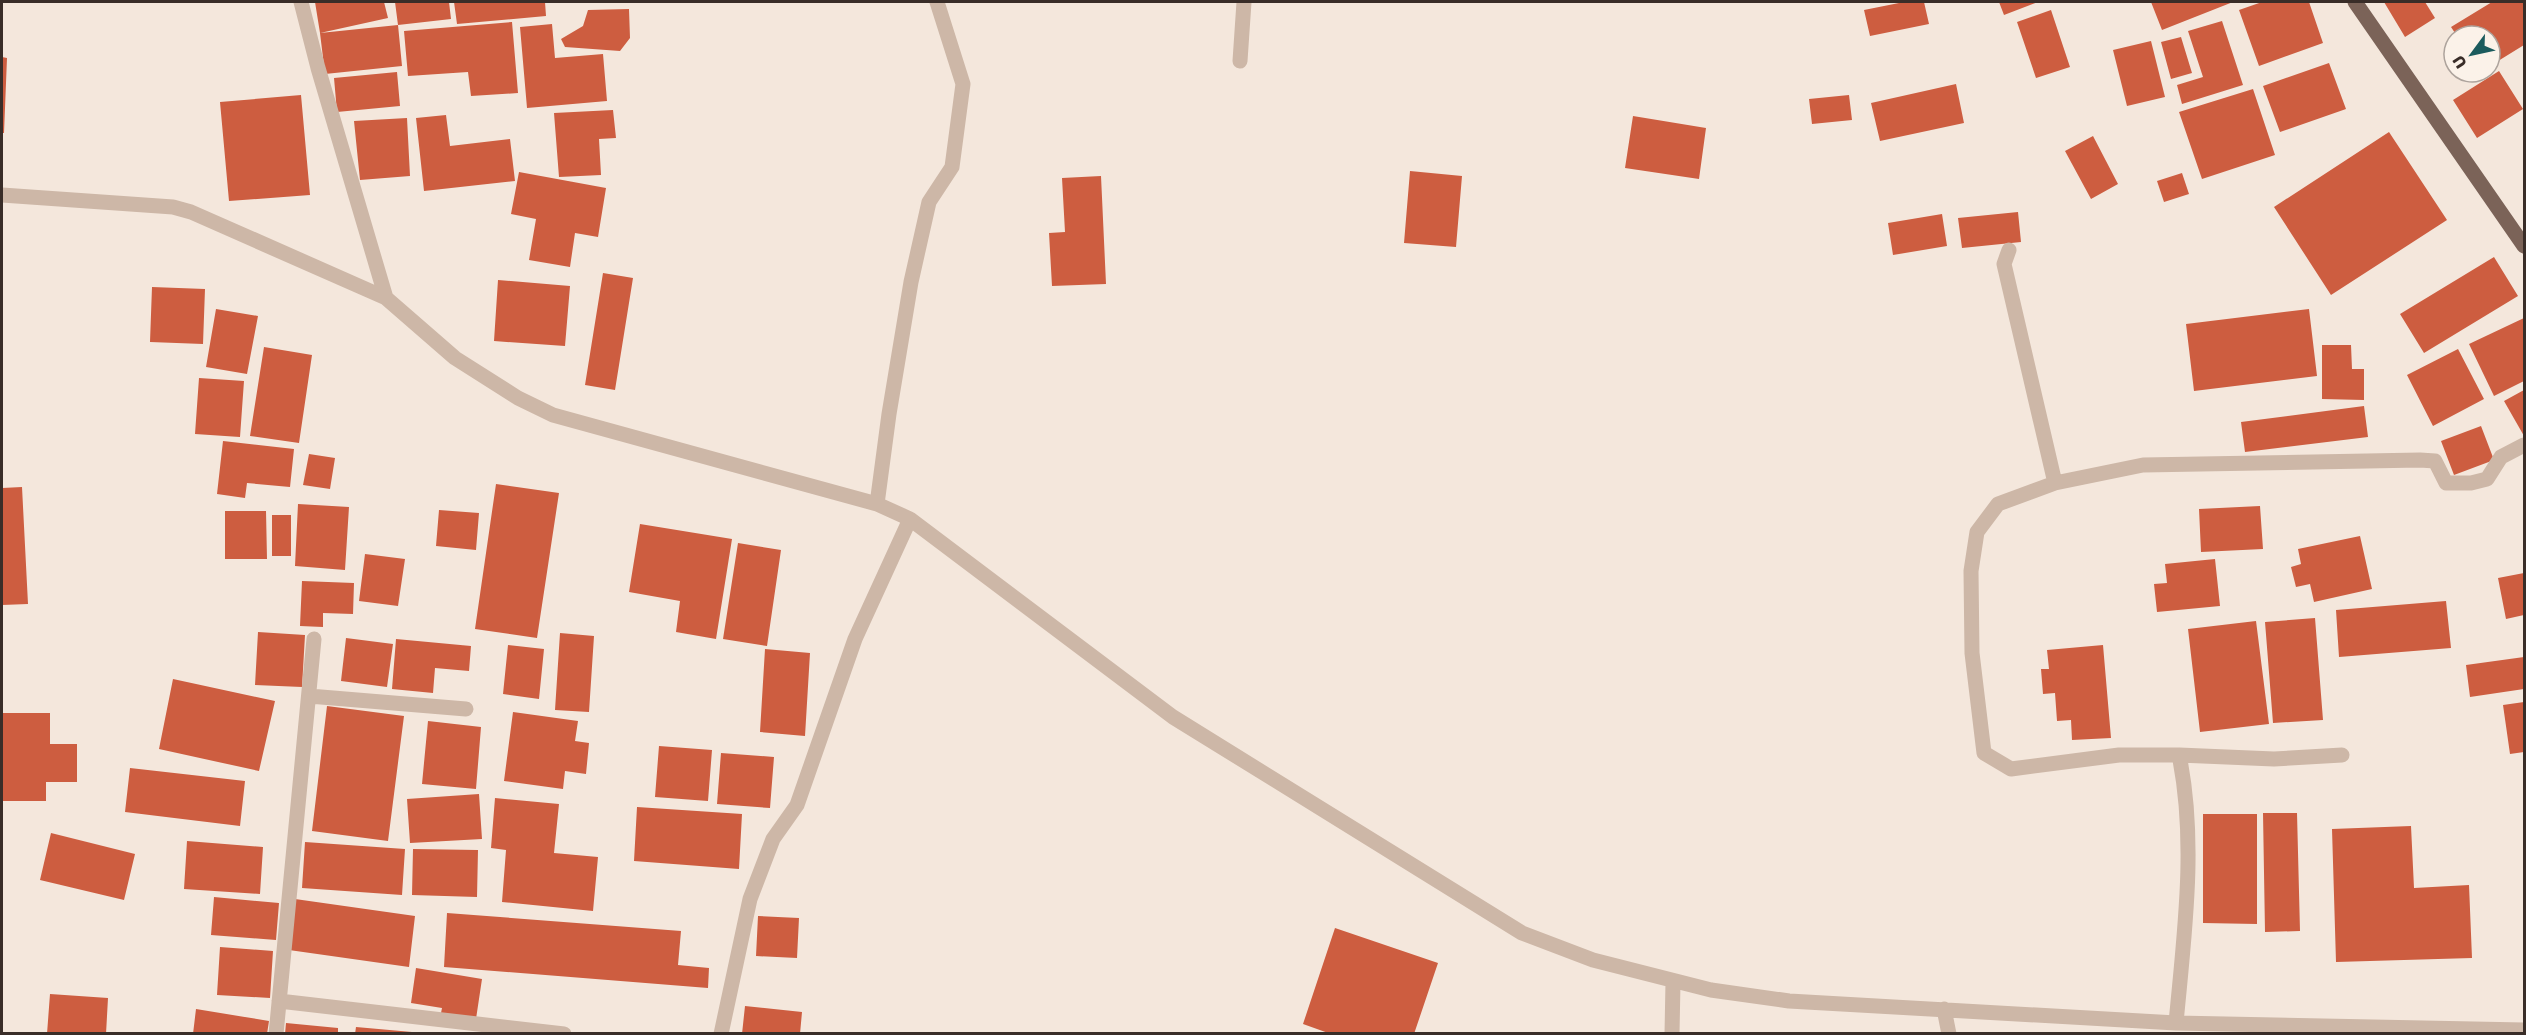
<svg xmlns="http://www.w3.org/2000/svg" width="2526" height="1035" viewBox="0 0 2526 1035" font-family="Rubik,sans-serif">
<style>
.building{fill:#cd5d40}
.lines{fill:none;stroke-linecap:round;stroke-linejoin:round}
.minor{stroke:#cdb7a7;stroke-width:15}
.major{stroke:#7b6358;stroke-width:15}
</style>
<rect width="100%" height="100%" fill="#f4e7dc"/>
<path class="building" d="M 315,2 L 384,2 L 388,18 L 320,33 Z
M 395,2 L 449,2 L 451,19 L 398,25 Z
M 454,2 L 545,2 L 546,16 L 457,24 Z
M 1904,2 L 1924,2 L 1929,24 L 1870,36 L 1864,10 Z
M 1999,2 L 2038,2 L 2004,15 Z
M 2151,2 L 2233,2 L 2162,30 Z
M 2262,2 L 2309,2 L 2323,43 L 2259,66 L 2239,10 Z
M 2384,2 L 2425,2 L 2435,18 L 2405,37 Z
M 2492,2 L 2524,2 L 2524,45 L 2490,66 L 2490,36 L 2457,36 L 2451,27 Z
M 629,9 L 630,38 L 620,51 L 565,47 L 561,39 L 583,26 L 588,10 Z
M 2051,10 L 2070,67 L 2036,78 L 2017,22 Z
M 2222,21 L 2243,85 L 2182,104 L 2177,85 L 2203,77 L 2188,31 Z
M 512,22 L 518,93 L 471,96 L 468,72 L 408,76 L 404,31 Z
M 552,24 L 555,58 L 603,54 L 607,101 L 527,108 L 520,27 Z
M 398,25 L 402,66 L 325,74 L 320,33 Z
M 2181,37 L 2192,73 L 2171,79 L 2161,42 Z
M 2151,41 L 2165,97 L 2127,106 L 2113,50 Z
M 2,57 L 7,58 L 4,133 L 2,133 Z
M 2329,63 L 2346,109 L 2280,132 L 2263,86 Z
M 2499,71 L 2523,109 L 2477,138 L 2453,100 Z
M 397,72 L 400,106 L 337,112 L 334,78 Z
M 1956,84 L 1964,123 L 1880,141 L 1871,103 Z
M 2253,89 L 2275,155 L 2202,179 L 2179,112 Z
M 301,95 L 310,195 L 229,201 L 220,102 Z
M 1849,95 L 1852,120 L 1812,124 L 1809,99 Z
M 613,110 L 616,138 L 599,139 L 601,175 L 559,177 L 554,113 Z
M 446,115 L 450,146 L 510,139 L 515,181 L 424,191 L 416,118 Z
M 1633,116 L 1706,128 L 1699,179 L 1625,168 Z
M 407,118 L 410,176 L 360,180 L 354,121 Z
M 2389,132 L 2447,220 L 2331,295 L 2274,207 Z
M 2093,136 L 2118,184 L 2091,199 L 2065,151 Z
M 1410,171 L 1462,176 L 1456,247 L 1404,243 Z
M 519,172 L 606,188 L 598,237 L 575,233 L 570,267 L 529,260 L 536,219 L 511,214 Z
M 2182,173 L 2189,194 L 2164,202 L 2157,181 Z
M 1101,176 L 1106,284 L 1052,286 L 1049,233 L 1065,232 L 1062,178 Z
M 2018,212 L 2021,242 L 1962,248 L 1958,218 Z
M 1942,214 L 1947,246 L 1893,255 L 1888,223 Z
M 2494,257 L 2518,296 L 2424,353 L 2400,314 Z
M 603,273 L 633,278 L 615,390 L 585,385 Z
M 498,280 L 570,286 L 565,346 L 494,341 Z
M 152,287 L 205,289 L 203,344 L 150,342 Z
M 216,309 L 258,316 L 247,374 L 206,367 Z
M 2309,309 L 2317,376 L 2194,391 L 2186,324 Z
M 2524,318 L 2524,381 L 2494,396 L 2469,344 Z
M 2322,345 L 2351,345 L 2352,369 L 2364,369 L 2364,400 L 2322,399 Z
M 264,347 L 312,355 L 299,443 L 250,436 Z
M 2458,349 L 2484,399 L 2433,426 L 2407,375 Z
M 199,378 L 244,381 L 240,437 L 195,434 Z
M 2524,390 L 2524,436 L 2504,401 Z
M 2364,406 L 2368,437 L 2245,452 L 2241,422 Z
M 2481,426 L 2494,460 L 2454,475 L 2441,441 Z
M 223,441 L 294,449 L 290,487 L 247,483 L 245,498 L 217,494 Z
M 309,454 L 335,458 L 330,489 L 303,485 Z
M 496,484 L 559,493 L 537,638 L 475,629 Z
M 22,487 L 28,604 L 2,605 L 2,488 Z
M 298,504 L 349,507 L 345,570 L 295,566 Z
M 2260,506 L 2263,549 L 2201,552 L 2199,509 Z
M 439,510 L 479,513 L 476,550 L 436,546 Z
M 225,511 L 266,511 L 267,559 L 225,559 Z
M 272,515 L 291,515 L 291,556 L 272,556 Z
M 640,524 L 732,539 L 716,639 L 676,632 L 680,601 L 629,592 Z
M 2360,536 L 2372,589 L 2314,602 L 2310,584 L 2296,587 L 2291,567 L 2301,564 L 2298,549 Z
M 738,543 L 781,550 L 767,646 L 723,639 Z
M 365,554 L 405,559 L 398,606 L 359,601 Z
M 2215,559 L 2220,606 L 2157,612 L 2154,584 L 2167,583 L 2165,564 Z
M 2524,573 L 2524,615 L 2506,619 L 2498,578 Z
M 302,581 L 354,583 L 353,614 L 323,613 L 323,627 L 300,626 Z
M 2446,601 L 2451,648 L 2339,657 L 2336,610 Z
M 2315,618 L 2323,720 L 2273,723 L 2265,622 Z
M 2256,621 L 2269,724 L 2200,732 L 2188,629 Z
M 258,632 L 305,635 L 302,687 L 255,685 Z
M 560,633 L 594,636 L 589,712 L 555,710 Z
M 346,638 L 393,644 L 387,687 L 341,681 Z
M 396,639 L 471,646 L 469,671 L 435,668 L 433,693 L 392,689 Z
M 508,645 L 544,649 L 539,699 L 503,694 Z
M 2103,645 L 2111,738 L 2072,740 L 2071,720 L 2057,721 L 2055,693 L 2043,694 L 2041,669 L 2049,669 L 2047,650 Z
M 765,649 L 810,653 L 805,736 L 760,732 Z
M 2524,657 L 2524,689 L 2470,697 L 2466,665 Z
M 173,679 L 275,701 L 259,771 L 159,749 Z
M 2524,702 L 2524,752 L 2510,754 L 2503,705 Z
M 327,706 L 404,716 L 388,841 L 312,831 Z
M 513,712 L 578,721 L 575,741 L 589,743 L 586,774 L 565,771 L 563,789 L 504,781 Z
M 2,713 L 50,713 L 50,744 L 77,744 L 77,782 L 46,782 L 46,801 L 2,801 Z
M 428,721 L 481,727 L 476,789 L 422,784 Z
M 659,746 L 712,750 L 708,801 L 655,797 Z
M 721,753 L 774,757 L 770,808 L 717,804 Z
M 130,768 L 245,781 L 240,826 L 125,812 Z
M 479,794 L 482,839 L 410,843 L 407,799 Z
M 495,798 L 559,804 L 554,853 L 598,857 L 593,911 L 502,902 L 506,850 L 491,848 Z
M 637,807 L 742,814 L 739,869 L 634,861 Z
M 2263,813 L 2297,813 L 2300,931 L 2265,932 Z
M 2203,814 L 2257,814 L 2257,924 L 2203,923 Z
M 2411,826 L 2414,888 L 2469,885 L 2472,958 L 2336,962 L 2332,829 Z
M 51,833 L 135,854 L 124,900 L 40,880 Z
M 187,841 L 263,847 L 260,894 L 184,889 Z
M 305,842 L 405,849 L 402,895 L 302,888 Z
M 413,849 L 478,850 L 477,897 L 412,895 Z
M 214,897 L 279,903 L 276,940 L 211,935 Z
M 295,899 L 415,916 L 409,967 L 289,950 Z
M 447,913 L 681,931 L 678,965 L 709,968 L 708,988 L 444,967 Z
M 758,916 L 799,918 L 797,958 L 756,956 Z
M 1335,928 L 1438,963 L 1414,1034 L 1331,1034 L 1303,1024 Z
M 220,947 L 273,951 L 270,998 L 217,995 Z
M 416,968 L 482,979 L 476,1019 L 441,1013 L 442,1008 L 411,1003 Z
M 50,994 L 108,998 L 106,1034 L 47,1034 Z
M 745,1006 L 802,1012 L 800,1034 L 742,1034 Z
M 196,1009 L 269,1021 L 267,1034 L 193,1034 Z
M 286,1023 L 338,1028 L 338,1034 L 285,1034 Z
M 356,1027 L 412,1032 L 412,1034 L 355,1034 Z"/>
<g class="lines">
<path class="minor" d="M 301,2 L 318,68 L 386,298
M 1240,61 L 1244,2
M 2,195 L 173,207 L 191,212 L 386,298 L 455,358 L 518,398 L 553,415 L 877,504 L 910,519 L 1173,717 L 1522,933 L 1593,960 L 1711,990 L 1789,1001 L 2176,1023 L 2524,1030
M 2009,250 L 2004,264 L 2055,483
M 877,504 L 889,414 L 911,282 L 929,202 L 952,167 L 963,84 L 937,2
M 309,696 L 466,709
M 2179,755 L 2274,759 L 2342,755
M 279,1001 L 564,1034
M 1944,1009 L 1949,1034
M 2176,1023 C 2184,936 2197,842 2179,755 L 2119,755 L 2011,769 L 1984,753 L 1972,653 L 1971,571 L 1977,532 L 1998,504 L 2055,483 L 2143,465 L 2420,460 L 2435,461 L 2446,483 L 2471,483 L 2487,479 L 2501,457 L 2524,445
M 276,1034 L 314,639
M 721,1034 L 750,899 L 773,839 L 797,805 L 855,639 L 910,519
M 1672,1034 L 1673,982"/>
<path class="major" d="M 2355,2 L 2524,246"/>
</g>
<rect width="2526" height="1035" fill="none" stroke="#392d28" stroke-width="6"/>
<g transform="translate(2472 54) rotate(237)"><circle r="28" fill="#fbf2e9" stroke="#ada39c" stroke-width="1.5"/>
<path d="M0-4.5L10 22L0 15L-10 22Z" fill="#1b5b5d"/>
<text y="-9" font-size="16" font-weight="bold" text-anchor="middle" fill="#392d28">U</text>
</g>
</svg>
